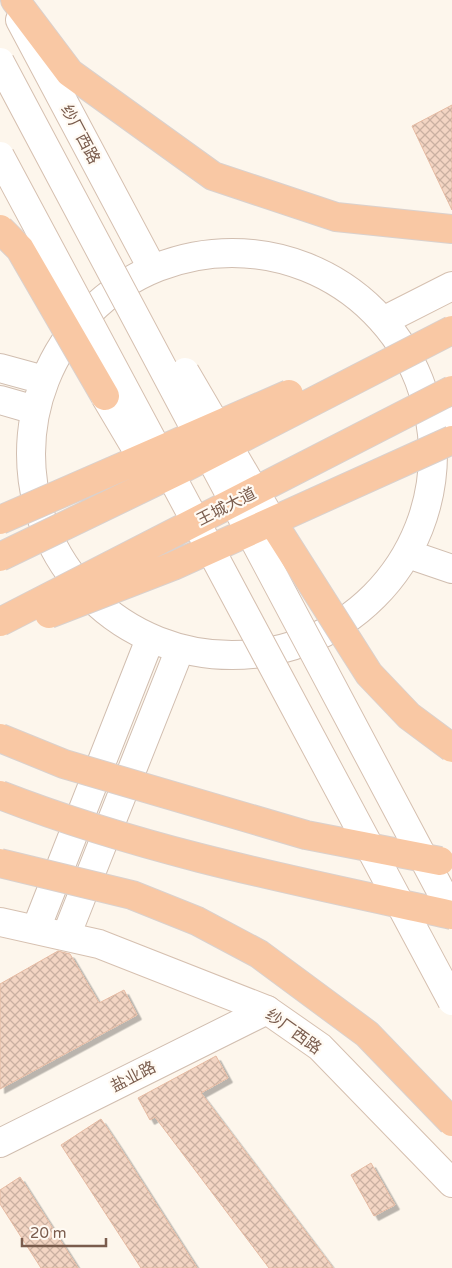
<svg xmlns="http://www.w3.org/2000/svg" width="452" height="1268" viewBox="0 0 452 1268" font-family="'Varela Round','Noto Sans SC',sans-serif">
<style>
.building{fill:url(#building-cross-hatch);stroke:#e6bba3;filter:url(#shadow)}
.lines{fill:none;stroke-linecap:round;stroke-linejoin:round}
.minor-casing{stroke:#d1beb0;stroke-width:30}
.tertiary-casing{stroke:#d1beb0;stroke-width:30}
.secondary-casing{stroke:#d6c0b0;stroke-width:30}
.trunk-casing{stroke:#dad1cd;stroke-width:30}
.minor{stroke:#fff;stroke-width:28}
.tertiary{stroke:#fff;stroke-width:28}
.secondary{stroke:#fff;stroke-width:28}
.trunk{stroke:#f9c8a4;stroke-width:28}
.secondary-bridge-casing{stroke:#d6c0b0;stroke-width:30;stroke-linecap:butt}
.trunk-bridge-casing{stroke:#dad1cd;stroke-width:30;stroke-linecap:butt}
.secondary-bridge{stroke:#fff;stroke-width:28}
.trunk-bridge{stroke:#f9c8a4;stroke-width:28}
.labels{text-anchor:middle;stroke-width:4.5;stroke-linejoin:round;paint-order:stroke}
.street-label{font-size:16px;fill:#7a5c4d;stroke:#fffaf3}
</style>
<defs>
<pattern id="building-cross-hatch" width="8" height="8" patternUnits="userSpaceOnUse" patternTransform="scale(1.25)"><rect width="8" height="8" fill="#f3d5c3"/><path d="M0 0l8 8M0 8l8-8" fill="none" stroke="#cab0a1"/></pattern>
<filter id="shadow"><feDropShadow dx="4.5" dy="4.5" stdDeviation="0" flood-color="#0004"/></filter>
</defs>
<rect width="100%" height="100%" fill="#fdf6ec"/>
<path class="building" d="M 452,105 L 452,210 L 412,126 Z
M 58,951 L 70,954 L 99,1003 L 124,990 L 137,1015 L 0,1089 L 0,984 Z
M 216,1056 L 228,1078 L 201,1093 L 333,1268 L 269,1268 L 155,1117 L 150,1120 L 138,1098 Z
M 101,1119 L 119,1146 L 197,1268 L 141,1268 L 61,1145 Z
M 371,1163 L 395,1205 L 374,1216 L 351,1175 Z
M 20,1177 L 78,1268 L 41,1268 L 0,1204 L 0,1190 Z"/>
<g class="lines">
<defs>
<path id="minor" d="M 0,1143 L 267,1010"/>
<path id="tertiary" d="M31 454a201 201 0 1 1 402 0a201 201 0 1 1-402 0Z
M 0,368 L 44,380
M 0,400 L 35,410
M 408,554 L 452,569
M 36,929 L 150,639
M 66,936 L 180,649"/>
<path id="secondary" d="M 20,20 L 152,268
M 383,321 L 452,286
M 433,431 L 452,421
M 0,922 L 99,944 L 267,1010 L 320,1047 L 452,1183"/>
<path id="trunk" d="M 15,0 L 70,73 L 213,176 L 336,217 L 452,229"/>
</defs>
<use href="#minor" class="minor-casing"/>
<use href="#tertiary" class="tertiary-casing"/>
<use href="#secondary" class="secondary-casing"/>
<use href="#trunk" class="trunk-casing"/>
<use href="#minor" class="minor"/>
<use href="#tertiary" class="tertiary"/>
<use href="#secondary" class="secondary"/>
<use href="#trunk" class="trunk"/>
<defs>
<path id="secondary-bridge" d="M 0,62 L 452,912
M 0,156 L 452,1001
M 185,372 L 275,526
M 105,396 L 140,455"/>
<path id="trunk-bridge" d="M 0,229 L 20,249 L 105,396
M 0,520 L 289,394
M 275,526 L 369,674 L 409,716 L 452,748
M 0,557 L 186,467 L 452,330
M 49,614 L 173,566 L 452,440
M 0,622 L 452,390
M 0,738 L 64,764 L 306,835 L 440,861
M 0,795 C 146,852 300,882 452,915
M 0,863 L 132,895 L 197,921 L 259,954 L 367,1034 L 452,1122"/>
</defs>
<use href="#secondary-bridge" class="secondary-bridge-casing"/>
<use href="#trunk-bridge" class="trunk-bridge-casing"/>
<use href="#secondary-bridge" class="secondary-bridge"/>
<use href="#trunk-bridge" class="trunk-bridge"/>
</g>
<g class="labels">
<g class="street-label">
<text transform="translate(81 134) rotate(62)" y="6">纱厂西路</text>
<text transform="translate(226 506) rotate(-27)" y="6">王城大道</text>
<text transform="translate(294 1031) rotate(36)" y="6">纱厂西路</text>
<text transform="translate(133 1076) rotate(-27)" y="6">盐业路</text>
</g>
</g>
<path d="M22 1238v8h84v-8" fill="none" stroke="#7a5c4d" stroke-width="2.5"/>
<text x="30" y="1238" font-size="15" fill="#7a5c4d" stroke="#fffaf3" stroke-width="4" paint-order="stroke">20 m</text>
</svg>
